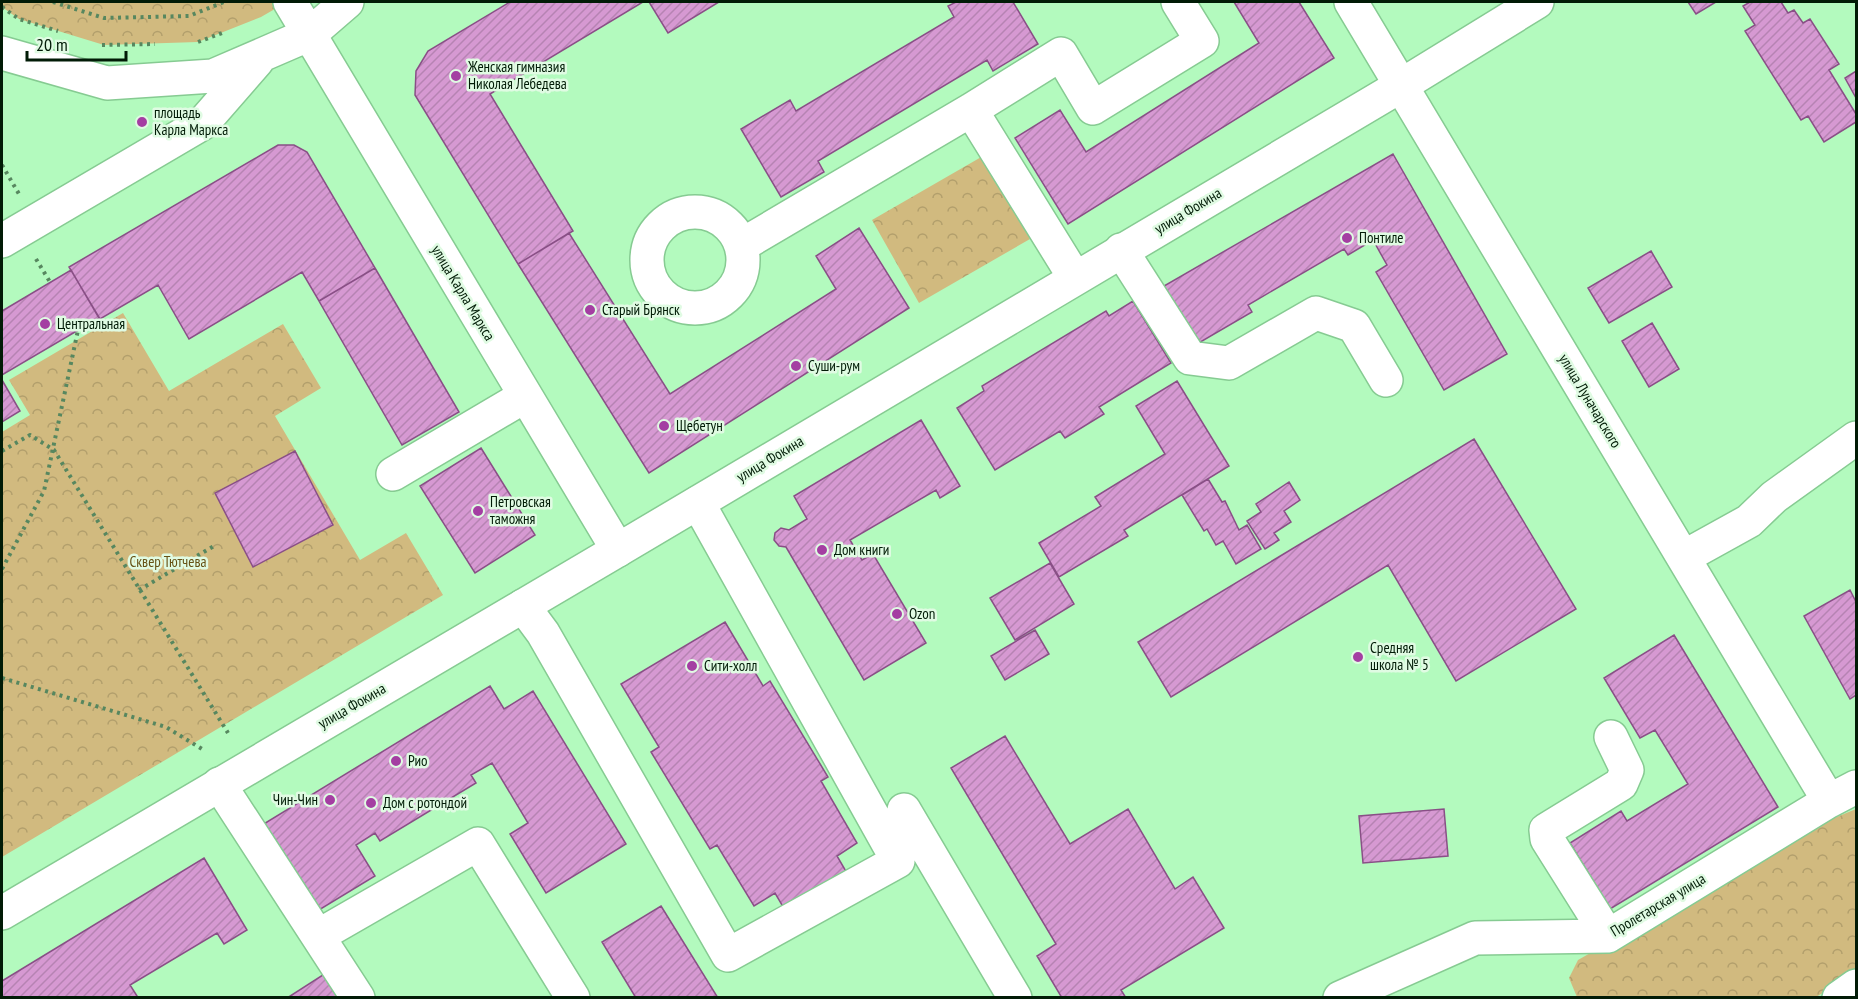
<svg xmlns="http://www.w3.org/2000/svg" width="1858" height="999" viewBox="0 0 1858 999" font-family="'PT Sans Narrow',sans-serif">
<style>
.forest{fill:url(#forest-crowns)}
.building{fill:url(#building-hatch);stroke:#894f86;stroke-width:1.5}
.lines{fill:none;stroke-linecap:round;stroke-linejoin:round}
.minor-casing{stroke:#86cb92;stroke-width:36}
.major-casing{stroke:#86cb92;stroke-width:36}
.path{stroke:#57875f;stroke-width:4;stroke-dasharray:3 4.5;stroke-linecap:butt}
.minor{stroke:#fff;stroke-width:33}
.major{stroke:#fff;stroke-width:33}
.poi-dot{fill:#a43ea2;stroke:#e0fbe3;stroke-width:2}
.labels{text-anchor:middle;stroke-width:5;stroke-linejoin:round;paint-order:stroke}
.poi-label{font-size:15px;fill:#011b06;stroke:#e0fbe3;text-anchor:start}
.street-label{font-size:15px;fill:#011b06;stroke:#e0fbe3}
.park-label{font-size:15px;fill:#665114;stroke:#e0fbe3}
</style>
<defs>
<pattern id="forest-crowns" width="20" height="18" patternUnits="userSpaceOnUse" patternTransform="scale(1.5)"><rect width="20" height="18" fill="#d1ba7f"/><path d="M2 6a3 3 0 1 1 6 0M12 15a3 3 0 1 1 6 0" fill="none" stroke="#b29f6c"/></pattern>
<pattern id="building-hatch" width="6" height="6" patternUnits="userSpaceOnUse" patternTransform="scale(1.5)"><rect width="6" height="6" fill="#d699d2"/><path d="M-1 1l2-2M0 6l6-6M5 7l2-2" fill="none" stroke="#b683b3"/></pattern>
</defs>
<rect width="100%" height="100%" fill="#b3fabe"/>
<path class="forest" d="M 2,2 L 287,2 L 261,17 L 198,42 L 104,45 L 19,19 L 2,7 Z
M 983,156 L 1030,239 L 919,303 L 872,220 Z
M 123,313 L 169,391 L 283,324 L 321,388 L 275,416 L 360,560 L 406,533 L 443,595 L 2,857 L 2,432 L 30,415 L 9,380 Z
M 1856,809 L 1856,973 L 1816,997 L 1577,997 L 1569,978 L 1578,960 L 1810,828 Z"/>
<path class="building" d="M 510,2 L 643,2 L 490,94 L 573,231 L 518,264 L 415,95 L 416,71 L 428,51 Z
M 649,2 L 719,2 L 668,33 Z
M 956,2 L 1013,2 L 1038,44 L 993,71 L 987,60 L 818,161 L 824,172 L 781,197 L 741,129 L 790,100 L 796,111 L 954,17 L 948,6 Z
M 1234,2 L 1299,2 L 1334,58 L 1068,224 L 1015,138 L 1060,110 L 1086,152 L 1259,43 Z
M 1688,2 L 1716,2 L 1696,14 Z
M 1750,2 L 1781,2 L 1788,13 L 1794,10 L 1803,23 L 1810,19 L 1839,64 L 1829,70 L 1856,114 L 1856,122 L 1824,142 L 1808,116 L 1801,120 L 1745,31 L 1755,25 L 1743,6 Z
M 1856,71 L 1856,98 L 1845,78 Z
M 278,145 L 294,145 L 307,152 L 375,268 L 319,301 L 302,272 L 189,339 L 158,285 L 100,319 L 69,267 Z
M 1393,154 L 1507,354 L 1444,390 L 1376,272 L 1387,265 L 1373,240 L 1348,255 L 1344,249 L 1248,305 L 1252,312 L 1197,344 L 1164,286 Z
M 859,228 L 909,308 L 649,473 L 518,264 L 569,233 L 670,394 L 836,289 L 816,256 Z
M 1651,251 L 1672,287 L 1609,323 L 1588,288 Z
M 375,268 L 459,412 L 402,445 L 319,301 Z
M 71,270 L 99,318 L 2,375 L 2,311 Z
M 1133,301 L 1171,363 L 1099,407 L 1104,414 L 1065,438 L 1060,431 L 995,470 L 957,408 L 984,391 L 982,386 L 1106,311 L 1109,316 Z
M 1652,323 L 1679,369 L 1649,387 L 1622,341 Z
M 2,380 L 20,411 L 2,422 Z
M 1177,381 L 1229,466 L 1124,530 L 1128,536 L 1059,577 L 1039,543 L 1101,506 L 1095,497 L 1165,454 L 1136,406 Z
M 921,420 L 960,486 L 940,498 L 936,490 L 850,540 L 862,560 L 873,554 L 926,643 L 864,680 L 786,547 L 779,546 L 774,540 L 775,533 L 781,528 L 789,530 L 807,519 L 794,496 Z
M 1474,439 L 1576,609 L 1456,681 L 1388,565 L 1171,697 L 1138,642 Z
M 481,448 L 535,535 L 475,573 L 420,486 Z
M 295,451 L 333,525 L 253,567 L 215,493 Z
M 1208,479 L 1222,502 L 1225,501 L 1239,530 L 1247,525 L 1261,549 L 1236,564 L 1223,541 L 1216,545 L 1207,529 L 1204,531 L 1182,495 Z
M 1289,482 L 1300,500 L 1284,511 L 1291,522 L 1274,533 L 1279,540 L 1265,549 L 1247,521 L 1261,512 L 1256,504 Z
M 1050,563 L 1074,604 L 1015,640 L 990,598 Z
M 1850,590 L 1856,602 L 1856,695 L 1850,699 L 1804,616 Z
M 725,622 L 763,686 L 770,681 L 828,777 L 821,781 L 857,843 L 837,856 L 851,880 L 789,917 L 775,893 L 754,906 L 717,845 L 710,849 L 651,752 L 659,747 L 621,684 Z
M 1035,630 L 1049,654 L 1005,680 L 991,656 Z
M 1674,635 L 1778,807 L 1610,909 L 1570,843 L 1621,811 L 1627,821 L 1688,784 L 1655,730 L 1640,738 L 1604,678 Z
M 490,686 L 504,709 L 533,691 L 626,844 L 546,893 L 510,834 L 528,823 L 492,763 L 471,775 L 476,783 L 380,841 L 375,833 L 356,845 L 375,876 L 314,913 L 262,825 Z
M 1005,736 L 1070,844 L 1128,809 L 1175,889 L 1193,877 L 1224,928 L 1121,990 L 1126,998 L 1062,998 L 1037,956 L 1056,944 L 951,768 Z
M 1444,809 L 1448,856 L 1363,863 L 1359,816 Z
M 204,858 L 247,930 L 224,944 L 217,933 L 130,985 L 137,996 L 135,998 L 2,998 L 2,981 Z
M 661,906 L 718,998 L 636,998 L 602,942 Z
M 329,971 L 346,998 L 287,998 Z"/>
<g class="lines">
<defs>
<path id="minor" d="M 290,2 L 618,550
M 1351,2 L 1829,801
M 2,53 L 107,83 L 213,76 L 310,34 L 347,2
M 971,110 L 1075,278
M647 260a48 48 0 1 1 96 0a48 48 0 1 1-96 0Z
M 2,241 L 203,123 L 257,61
M 742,245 L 971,110 L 1061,54 L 1093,108 L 1202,41 L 1178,2
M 1121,250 L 1190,358 L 1229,363 L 1316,313 L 1354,326 L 1386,380
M 393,474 L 525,396
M 1684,557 L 1749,521 L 1774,497 L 1856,438
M 523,606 L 543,633 L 728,955 L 898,861 L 698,503
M 219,784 L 358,998
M 904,810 L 1015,998
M 318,936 L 478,844 L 573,998
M 1608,936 L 1547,839 L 1546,830 L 1621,784 L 1627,770 L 1611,737
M 1340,998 L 1475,938 L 1608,936 L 1829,801 L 1856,787
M 1839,998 L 1856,986"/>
<path id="major" d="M 2,913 L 618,550 L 1402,85 L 1537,2"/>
</defs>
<use href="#minor" class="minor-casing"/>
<use href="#major" class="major-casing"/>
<path class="path" d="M 53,2 L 104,18 L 189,16 L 224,2
M 2,7 L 19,19 L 58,31
M 198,42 L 222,33
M 102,45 L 155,44
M 2,165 L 19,194
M 36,259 L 50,282
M 2,451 L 30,435 L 54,450 L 228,733
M 2,569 L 44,491 L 78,330
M 139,590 L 214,546
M 2,678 L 166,727 L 202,749"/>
<use href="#minor" class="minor"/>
<use href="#major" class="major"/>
</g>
<g class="poi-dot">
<circle cx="456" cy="76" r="6"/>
<circle cx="142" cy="122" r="6"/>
<circle cx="1347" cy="238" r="6"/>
<circle cx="590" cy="310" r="6"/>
<circle cx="45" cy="324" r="6"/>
<circle cx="796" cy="366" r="6"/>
<circle cx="664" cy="426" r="6"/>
<circle cx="478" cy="511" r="6"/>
<circle cx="822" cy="550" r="6"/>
<circle cx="897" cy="614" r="6"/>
<circle cx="1358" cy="657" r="6"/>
<circle cx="692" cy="666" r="6"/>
<circle cx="396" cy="761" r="6"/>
<circle cx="330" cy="800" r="6"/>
<circle cx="371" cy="803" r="6"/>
</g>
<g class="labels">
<g class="poi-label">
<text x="468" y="72">Женская гимназия<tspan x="468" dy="17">Николая Лебедева</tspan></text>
<text x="154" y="118">площадь<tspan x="154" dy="17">Карла Маркса</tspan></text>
<text x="1359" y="243">Понтиле</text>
<text x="602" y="315">Старый Брянск</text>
<text x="57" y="329">Центральная</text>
<text x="808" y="371">Суши-рум</text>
<text x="676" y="431">Щебетун</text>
<text x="490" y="507">Петровская<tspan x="490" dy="17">таможня</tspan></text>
<text x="834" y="555">Дом книги</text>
<text x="909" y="619">Ozon</text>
<text x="1370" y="653">Средняя<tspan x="1370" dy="17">школа № 5</tspan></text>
<text x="704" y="671">Сити-холл</text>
<text x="408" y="766">Рио</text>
<text x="318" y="805" text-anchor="end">Чин-Чин</text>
<text x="383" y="808">Дом с ротондой</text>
</g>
<g class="street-label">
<text transform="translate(1188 211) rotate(-31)" y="5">улица Фокина</text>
<text transform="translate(463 293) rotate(59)" y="5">улица Карла Маркса</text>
<text transform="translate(1590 401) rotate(59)" y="5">улица Луначарского</text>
<text transform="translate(770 459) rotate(-31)" y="5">улица Фокина</text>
<text transform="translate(352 706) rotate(-30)" y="5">улица Фокина</text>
<text transform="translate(1658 905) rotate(-31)" y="5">Пролетарская улица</text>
</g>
<g class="park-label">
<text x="168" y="567">Сквер Тютчева</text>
</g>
</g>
<rect width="1858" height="999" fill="none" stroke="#011b06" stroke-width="6"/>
<path d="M27 51v9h99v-9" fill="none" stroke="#011b06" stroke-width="3"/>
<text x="36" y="51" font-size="18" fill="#011b06" stroke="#e0fbe3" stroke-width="4.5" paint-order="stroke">20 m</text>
</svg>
